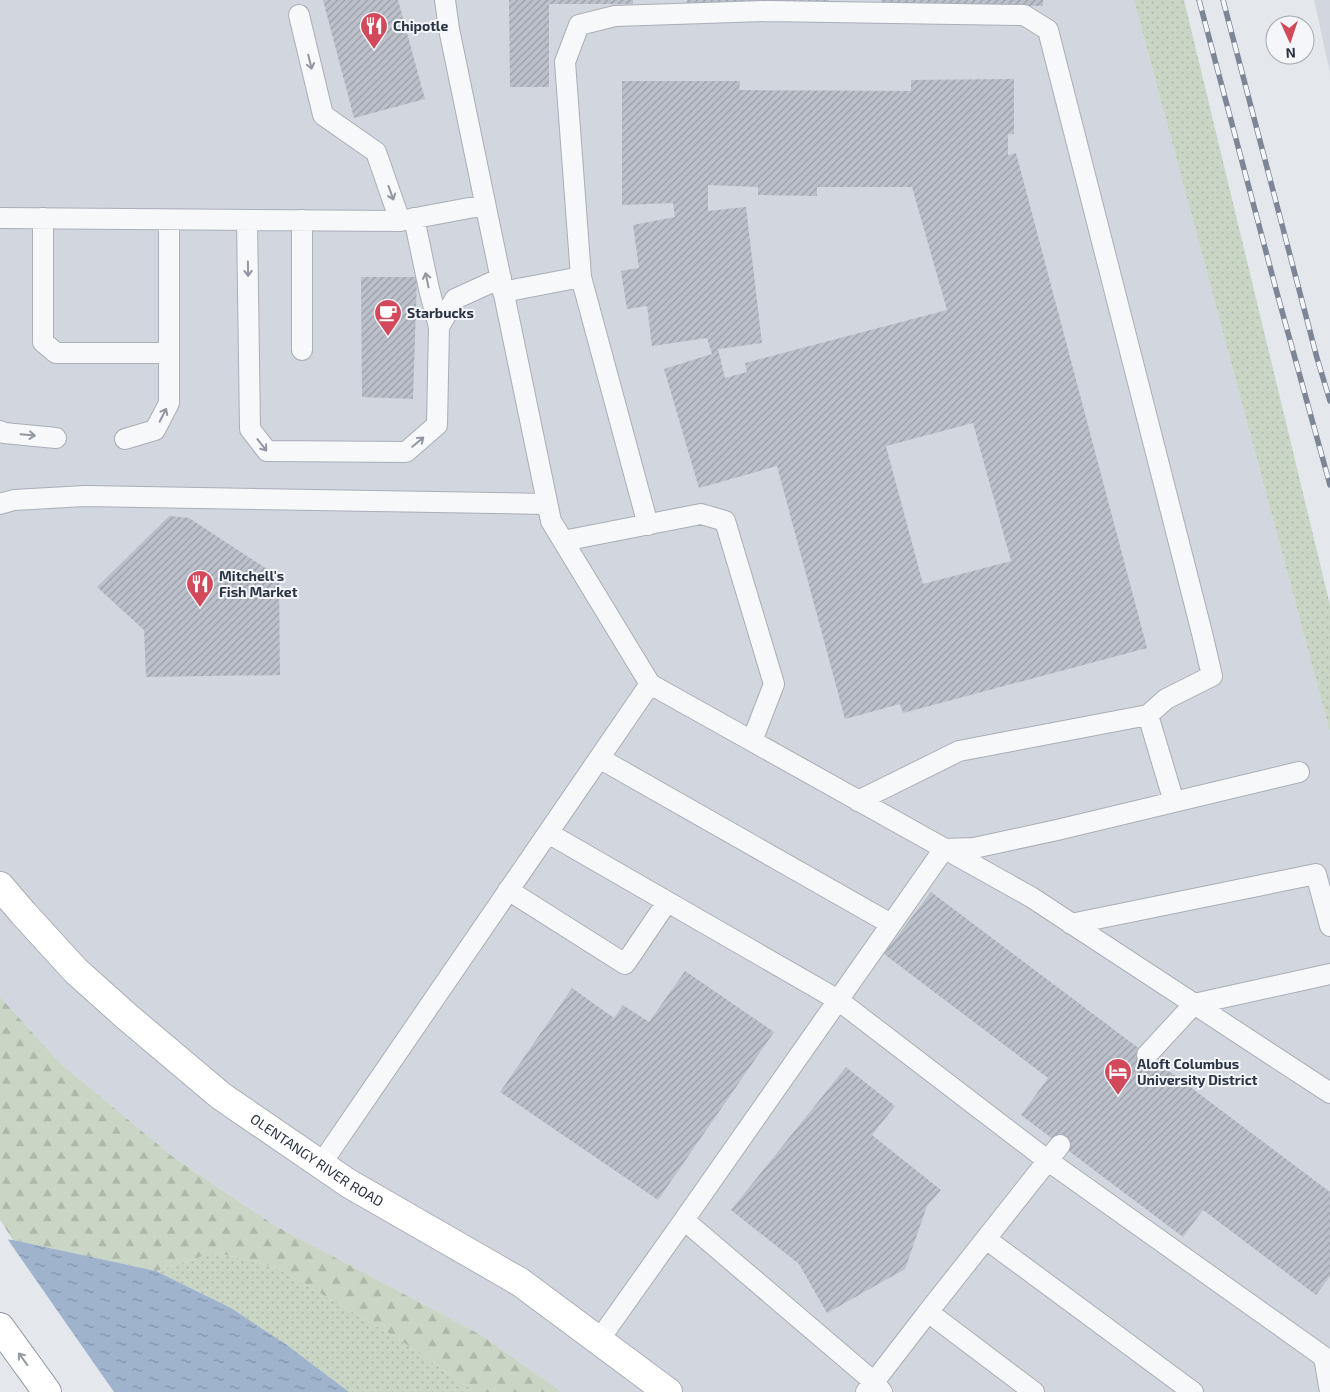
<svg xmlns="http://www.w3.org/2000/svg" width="1330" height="1392" viewBox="0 0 1330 1392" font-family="'Exo 2',sans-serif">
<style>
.built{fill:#d2d6de}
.grass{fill:url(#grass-dots)}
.forest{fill:url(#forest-firs)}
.water{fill:url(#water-ripples)}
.pier{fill:#e4e7ec}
.building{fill:url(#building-hatch);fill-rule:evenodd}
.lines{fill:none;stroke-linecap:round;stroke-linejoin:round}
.service-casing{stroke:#a9aeb7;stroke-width:22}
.secondary-casing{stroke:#a9aeb7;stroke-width:30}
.motorway-casing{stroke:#8b94a3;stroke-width:30}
.service{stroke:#f7f8fa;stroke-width:20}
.secondary{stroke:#fff;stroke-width:28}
.motorway{stroke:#fff;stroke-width:28}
.rail-casing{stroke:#7d8696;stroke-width:5.5}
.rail{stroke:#f4f6f9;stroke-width:4;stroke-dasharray:11;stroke-linecap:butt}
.oneway{stroke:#9196a0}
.oneway2{stroke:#959aa2}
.labels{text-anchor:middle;stroke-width:4;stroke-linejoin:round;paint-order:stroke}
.poi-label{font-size:14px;font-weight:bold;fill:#2b3445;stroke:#f4f6f9;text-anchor:start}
.street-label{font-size:14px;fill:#2b3445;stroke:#f4f6f9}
</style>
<defs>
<pattern id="grass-dots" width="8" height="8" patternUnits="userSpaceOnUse" patternTransform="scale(1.25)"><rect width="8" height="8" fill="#c9d6c5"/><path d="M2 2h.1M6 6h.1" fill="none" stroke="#adb8ab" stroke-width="1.8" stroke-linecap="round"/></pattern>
<pattern id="forest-firs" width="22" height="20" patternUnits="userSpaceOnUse" patternTransform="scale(1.25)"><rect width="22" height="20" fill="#c9d6c5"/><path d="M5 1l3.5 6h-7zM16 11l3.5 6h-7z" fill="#adb8ab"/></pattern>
<pattern id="water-ripples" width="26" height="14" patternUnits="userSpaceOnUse" patternTransform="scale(1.25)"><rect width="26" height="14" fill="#9fb4cc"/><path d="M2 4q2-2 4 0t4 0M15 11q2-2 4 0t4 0" fill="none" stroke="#8293a7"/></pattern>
<pattern id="building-hatch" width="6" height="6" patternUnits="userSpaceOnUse" patternTransform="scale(1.25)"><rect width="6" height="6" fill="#bbc0ca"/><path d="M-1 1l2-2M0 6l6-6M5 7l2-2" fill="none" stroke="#989da6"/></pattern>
</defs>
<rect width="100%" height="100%" fill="#e4e7ec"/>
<path class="built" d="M 0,0 L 1134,0 L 1330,732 L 1330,1392 L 562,1392 L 481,1335 L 274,1225 L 173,1157 L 60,1063 L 0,997 Z
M 1314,0 L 1330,0 L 1330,73 Z"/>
<path class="grass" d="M 1134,0 L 1184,0 L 1330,605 L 1330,732 Z
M 215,1252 L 277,1268 L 397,1338 L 475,1392 L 349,1392 L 287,1345 L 231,1308 L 156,1271 Z"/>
<path class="forest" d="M 0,997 L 60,1063 L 173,1157 L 274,1225 L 481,1335 L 562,1392 L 475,1392 L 397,1338 L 277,1268 L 215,1252 L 156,1271 L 13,1240 L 0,1220 Z"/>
<path class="water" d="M 0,1239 L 13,1240 L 156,1271 L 231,1308 L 287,1345 L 349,1392 L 0,1392 Z"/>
<path class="pier" d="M 0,1237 L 6,1237 L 114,1392 L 0,1392 Z"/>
<path class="building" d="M 323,0 L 398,0 L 425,99 L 354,118 Z
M 509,0 L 633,0 L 633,4 L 549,4 L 549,87 L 510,87 Z
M 687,0 L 829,0 L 829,6 L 687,4 Z
M 881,0 L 1043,0 L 1043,6 L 881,5 Z
M 1014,79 L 1014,134 L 1008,134 L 1008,155 L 1016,153 L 1147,648 L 903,713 L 900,704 L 845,719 L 777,466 L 699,488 L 664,369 L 712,354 L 707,338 L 652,346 L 647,306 L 627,309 L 621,271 L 639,268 L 633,225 L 675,217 L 673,203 L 622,205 L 622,81 L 740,81 L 739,90 L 911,91 L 911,80 ZM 708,185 L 758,187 L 758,195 L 817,196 L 817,187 L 912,187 L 947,310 L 745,363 L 747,372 L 725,378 L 718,349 L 762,343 L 746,207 L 708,211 ZM 973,423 L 1011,561 L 923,584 L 886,446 Z
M 361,277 L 417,277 L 413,399 L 362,397 Z
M 169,516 L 189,518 L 279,577 L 280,675 L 146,677 L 144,630 L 97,587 Z
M 931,892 L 1330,1192 L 1330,1276 L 1316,1295 L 1203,1210 L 1183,1237 L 1021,1115 L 1048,1078 L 884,954 Z
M 685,971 L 774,1032 L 658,1200 L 500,1092 L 572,988 L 614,1018 L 623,1005 L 649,1022 Z
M 846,1067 L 895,1106 L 872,1135 L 941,1190 L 927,1206 L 905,1269 L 827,1313 L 799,1264 L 731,1210 Z"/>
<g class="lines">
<defs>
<path id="service" d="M 445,0 L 449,29 L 551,521 L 650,684 L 1031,897 L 1330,1093
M 299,15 L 323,115 L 376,152 L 400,221
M 0,218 L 400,221 L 485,205
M 43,218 L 43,342 L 56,353 L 169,353
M 247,220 L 250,429 L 267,451 L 406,452 L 437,425 L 439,327 L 429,289 L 414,218
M 302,220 L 302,350
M 581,277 L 648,525
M 503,292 L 581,277 L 565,62 L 579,25 L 615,16 L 767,11 L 1024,15 L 1048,30 L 1202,633 L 1212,676 L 1166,699 L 1148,715 L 1174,802
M 439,327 L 455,299 L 501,278
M 0,431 L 4,433 L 56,438
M 125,439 L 155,430 L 169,403 L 169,220
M 0,504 L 14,500 L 85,496 L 547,504
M 563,541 L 701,514 L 725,521 L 774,684 L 752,741
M 599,758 L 891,924
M 858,801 L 959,751 L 1148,715
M 548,833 L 838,1000 L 1047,1160 L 1324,1357 L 1330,1392
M 508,890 L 625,964 L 667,902
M 1071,924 L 1316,874 L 1330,926
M 1147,1055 L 1194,1004 L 1330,974
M 321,1164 L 650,684
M 684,1220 L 944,849 L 974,848 L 1057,830 L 1299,772
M 986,1239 L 1193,1392
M 928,1312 L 1060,1145
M 599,1340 L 684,1220 L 874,1382 L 866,1392
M 882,1392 L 874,1382 L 928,1312 L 1034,1392"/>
<g id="secondary">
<path id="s1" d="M 0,886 L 23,913 L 76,971 L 125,1015 L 221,1096 L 348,1183 L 520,1282 L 668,1392"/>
</g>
<path id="motorway" d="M 0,1327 L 47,1392"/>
</defs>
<use href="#service" class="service-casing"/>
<use href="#secondary" class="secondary-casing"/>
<use href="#motorway" class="motorway-casing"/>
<use href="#service" class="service"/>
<use href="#secondary" class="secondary"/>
<use href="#motorway" class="motorway"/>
<defs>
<path id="rail" d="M 1199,0 L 1277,293 L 1330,485
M 1223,0 L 1317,358 L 1330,401"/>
</defs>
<use href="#rail" class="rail-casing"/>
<use href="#rail" class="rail"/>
</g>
<defs><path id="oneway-shaft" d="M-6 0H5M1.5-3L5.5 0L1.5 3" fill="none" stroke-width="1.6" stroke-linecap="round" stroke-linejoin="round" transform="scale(1.25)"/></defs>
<g class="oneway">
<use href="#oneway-shaft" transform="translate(310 62) rotate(76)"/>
<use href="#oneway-shaft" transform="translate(391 193) rotate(70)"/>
<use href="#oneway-shaft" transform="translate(248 269) rotate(89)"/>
<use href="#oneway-shaft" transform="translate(427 280) rotate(-102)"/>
<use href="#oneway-shaft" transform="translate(163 415) rotate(-63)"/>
<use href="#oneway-shaft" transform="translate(28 435) rotate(5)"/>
<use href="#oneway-shaft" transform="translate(418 442) rotate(-40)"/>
<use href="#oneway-shaft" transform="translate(262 445) rotate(52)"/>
</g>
<use class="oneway2" href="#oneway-shaft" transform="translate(23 1359) rotate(-126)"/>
<defs>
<symbol id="restaurant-pin" viewBox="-11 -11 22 30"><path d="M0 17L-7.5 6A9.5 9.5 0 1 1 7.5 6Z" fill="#d1495b" stroke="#f4f6f9"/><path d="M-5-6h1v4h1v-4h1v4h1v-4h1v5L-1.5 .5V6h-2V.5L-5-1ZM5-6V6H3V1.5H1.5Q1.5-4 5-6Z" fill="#fff"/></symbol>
<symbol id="cafe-pin" viewBox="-11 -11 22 30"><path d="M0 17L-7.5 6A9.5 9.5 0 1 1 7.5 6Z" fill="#d1495b" stroke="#f4f6f9"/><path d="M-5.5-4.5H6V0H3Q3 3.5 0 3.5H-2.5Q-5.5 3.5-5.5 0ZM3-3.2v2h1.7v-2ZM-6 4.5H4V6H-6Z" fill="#fff"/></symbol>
<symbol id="hotel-pin" viewBox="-11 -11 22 30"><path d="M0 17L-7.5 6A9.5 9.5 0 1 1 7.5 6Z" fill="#d1495b" stroke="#f4f6f9"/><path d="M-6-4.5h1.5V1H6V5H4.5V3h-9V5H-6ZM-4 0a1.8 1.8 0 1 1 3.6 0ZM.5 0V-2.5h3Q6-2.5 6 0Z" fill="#fff"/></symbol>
</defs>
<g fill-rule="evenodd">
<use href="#restaurant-pin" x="358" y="10" width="32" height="43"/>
<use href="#cafe-pin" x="372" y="297" width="32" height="43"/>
<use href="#restaurant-pin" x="184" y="568" width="32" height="43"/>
<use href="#hotel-pin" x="1102" y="1056" width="32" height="43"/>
</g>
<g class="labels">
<g class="poi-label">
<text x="393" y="31">Chipotle</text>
<text x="407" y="318">Starbucks</text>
<text x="219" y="581">Mitchell's<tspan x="219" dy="16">Fish Market</tspan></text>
<text x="1137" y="1069">Aloft Columbus<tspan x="1137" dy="16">University District</tspan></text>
</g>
<g class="street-label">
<text dy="5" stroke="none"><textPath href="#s1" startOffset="421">OLENTANGY RIVER ROAD</textPath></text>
</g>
</g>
<g transform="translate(1290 40) rotate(177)"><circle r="24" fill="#f4f6f9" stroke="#a4a8b1"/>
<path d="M0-4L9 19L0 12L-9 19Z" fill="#d1495b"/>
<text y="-8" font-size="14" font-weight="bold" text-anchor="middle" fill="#2b3445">N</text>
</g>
</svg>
